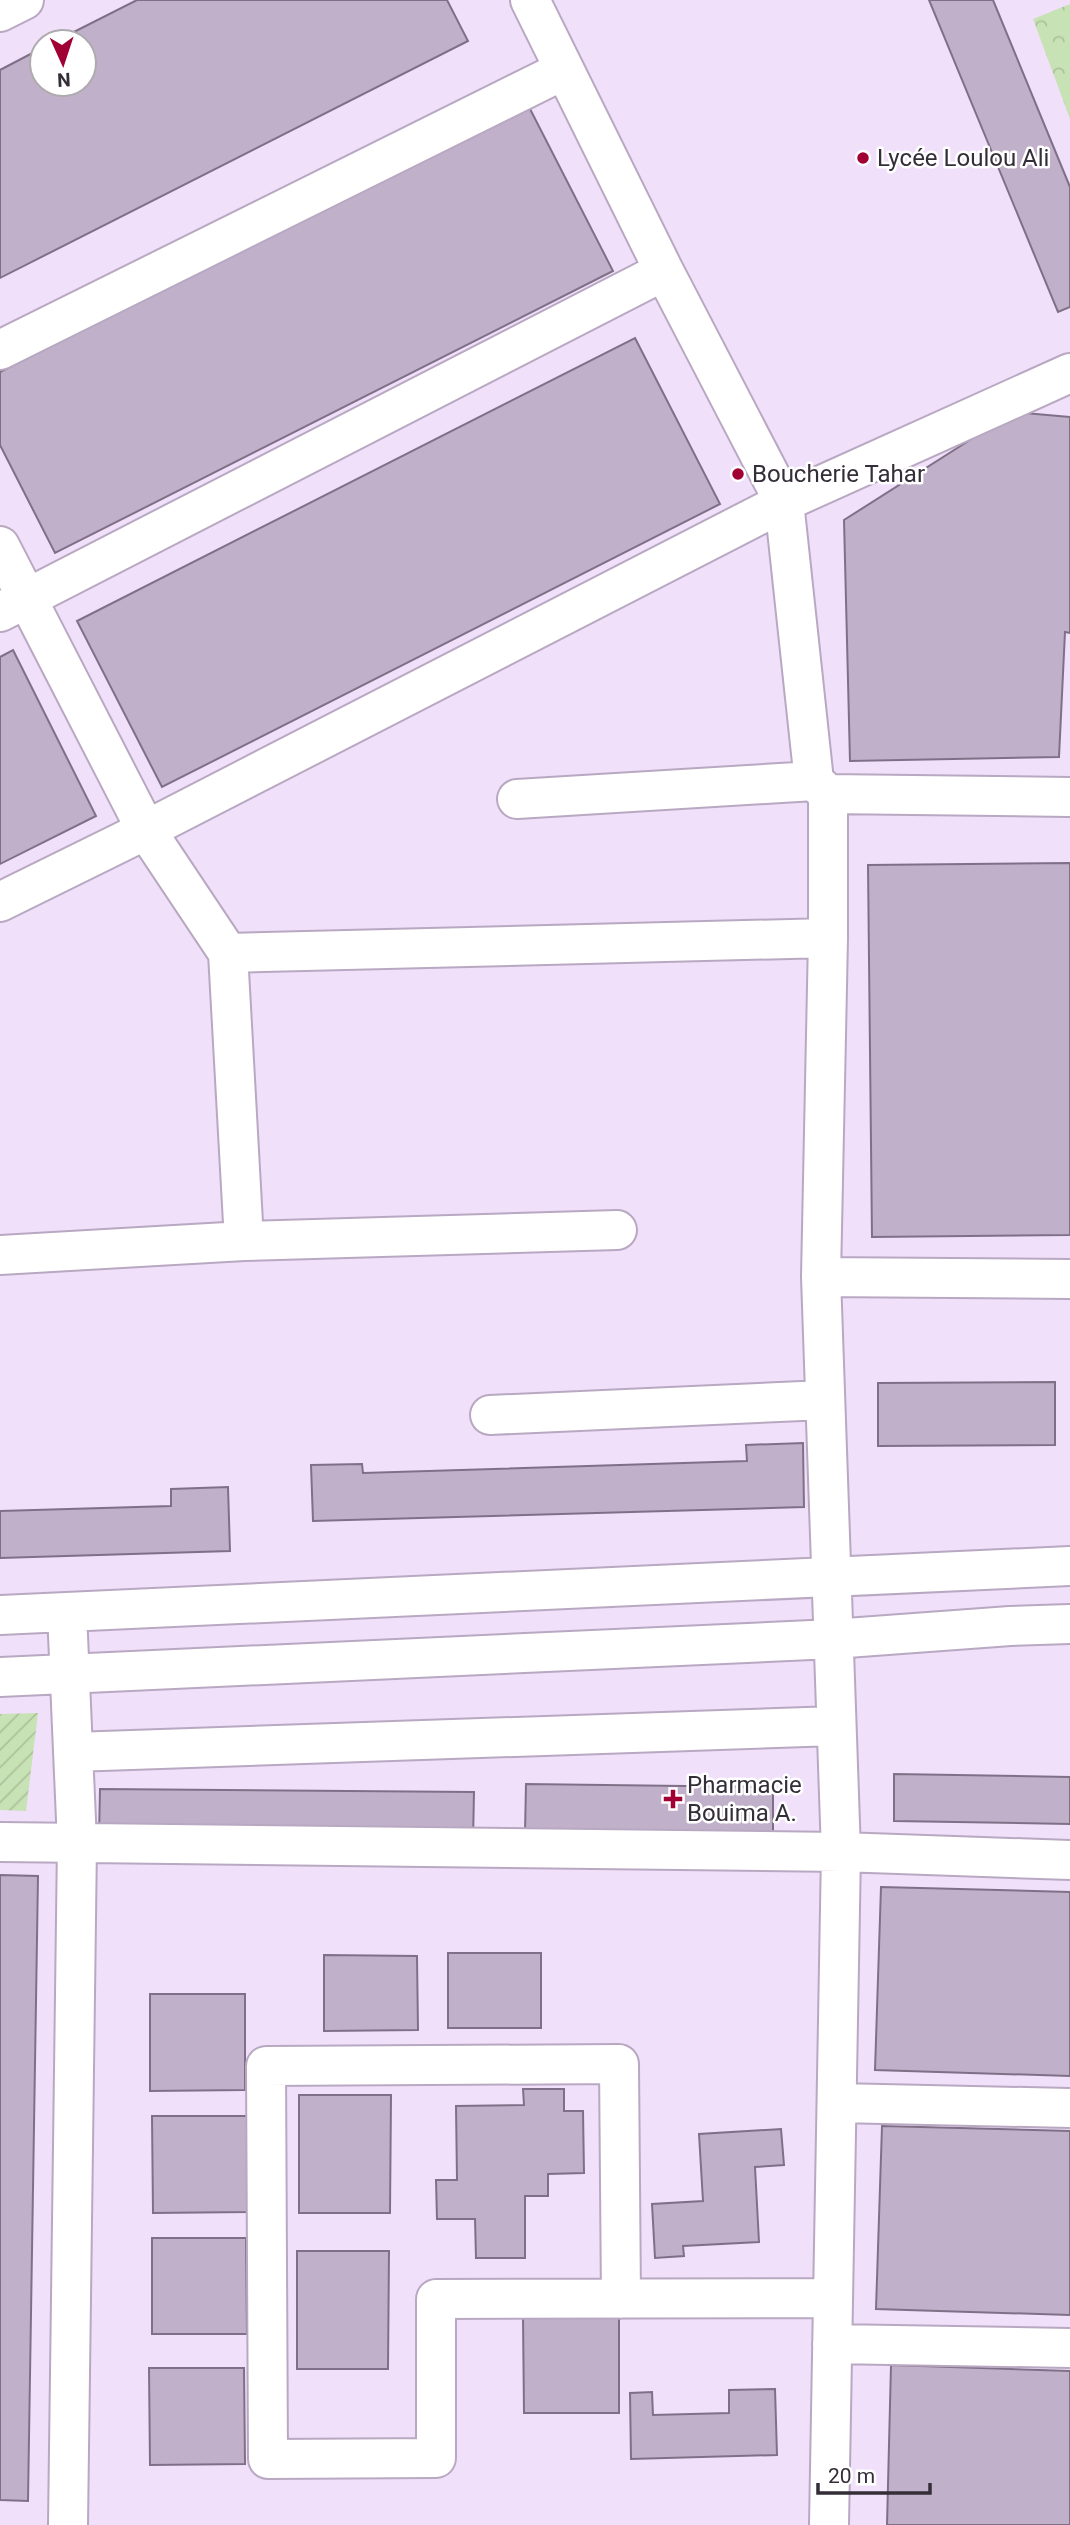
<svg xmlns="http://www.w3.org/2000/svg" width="1070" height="2525" viewBox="0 0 1070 2525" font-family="Roboto,sans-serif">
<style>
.park{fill:url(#park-crowns)}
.garden{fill:url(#garden-furrows)}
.building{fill:#c1b0c9;stroke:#807087;stroke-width:2}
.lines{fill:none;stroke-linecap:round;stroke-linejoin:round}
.minor-casing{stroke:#b9a8c1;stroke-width:42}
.minor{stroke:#fff;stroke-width:38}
.poi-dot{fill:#a10035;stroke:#fff;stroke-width:2.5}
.labels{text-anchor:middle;stroke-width:5;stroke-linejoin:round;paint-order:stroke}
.poi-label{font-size:24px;fill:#342e38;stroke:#fff;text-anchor:start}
</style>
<defs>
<pattern id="park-crowns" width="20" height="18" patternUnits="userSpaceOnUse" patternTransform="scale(1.75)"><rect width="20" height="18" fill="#c7e2b4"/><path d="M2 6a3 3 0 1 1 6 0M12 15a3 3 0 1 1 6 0" fill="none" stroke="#acc29c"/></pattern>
<pattern id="garden-furrows" width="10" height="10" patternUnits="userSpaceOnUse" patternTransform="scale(1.75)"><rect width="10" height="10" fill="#c7e2b4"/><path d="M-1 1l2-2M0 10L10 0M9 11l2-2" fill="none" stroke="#acc29c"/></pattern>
</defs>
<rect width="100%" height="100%" fill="#f1e0fa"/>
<path class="park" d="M 1070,4 L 1070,119 L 1033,19 Z"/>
<path class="garden" d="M 38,1713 L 26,1811 L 0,1810 L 0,1714 Z"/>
<path class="building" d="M 137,0 L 447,0 L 468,41 L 0,278 L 0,70 L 42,48 L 42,84 L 84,84 L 84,42 L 54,42 Z
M 929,0 L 993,0 L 1070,187 L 1070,307 L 1058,312 Z
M 528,105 L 613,271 L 55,553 L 0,445 L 0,372 Z
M 635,338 L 720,504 L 162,787 L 77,621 Z
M 1014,412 L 1070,417 L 1070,633 L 1065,632 L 1059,757 L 850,761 L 844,520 Z
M 13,650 L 96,816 L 0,864 L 0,657 Z
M 1070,863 L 1070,1235 L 872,1237 L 868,865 Z
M 1055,1382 L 1055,1445 L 878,1446 L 878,1383 Z
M 803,1443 L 804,1507 L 313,1521 L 311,1465 L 362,1464 L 363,1473 L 747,1461 L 746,1445 Z
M 228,1487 L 230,1551 L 0,1558 L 0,1511 L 171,1506 L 171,1489 Z
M 894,1774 L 1070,1777 L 1070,1824 L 894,1821 Z
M 526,1784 L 773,1787 L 773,1836 L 525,1833 Z
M 100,1789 L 474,1792 L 473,1841 L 99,1837 Z
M 0,1875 L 38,1876 L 28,2501 L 0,2500 Z
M 881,1887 L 1070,1892 L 1070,2076 L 875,2070 Z
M 448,1953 L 541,1953 L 541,2028 L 448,2028 Z
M 324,1955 L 417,1956 L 418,2030 L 324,2031 Z
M 150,1994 L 245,1994 L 245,2090 L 150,2091 Z
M 523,2089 L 564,2089 L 564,2111 L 583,2111 L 584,2173 L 548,2174 L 548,2196 L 525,2196 L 525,2258 L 476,2258 L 475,2219 L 437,2219 L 436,2180 L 457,2180 L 456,2106 L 524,2105 Z
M 299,2095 L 391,2095 L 390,2213 L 299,2213 Z
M 152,2116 L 248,2116 L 248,2212 L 153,2213 Z
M 882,2126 L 1070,2131 L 1070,2315 L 876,2309 Z
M 781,2129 L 784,2165 L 755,2167 L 759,2242 L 683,2246 L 684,2256 L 655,2258 L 652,2204 L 703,2201 L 699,2134 Z
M 152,2238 L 246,2238 L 247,2334 L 152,2334 Z
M 297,2251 L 389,2251 L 388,2369 L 297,2369 Z
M 619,2316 L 619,2413 L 524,2413 L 523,2317 Z
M 891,2365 L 1070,2371 L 1070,2525 L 887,2525 Z
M 149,2368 L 244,2368 L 245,2464 L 150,2465 Z
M 775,2389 L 777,2455 L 631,2459 L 630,2393 L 652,2392 L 653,2415 L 729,2413 L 729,2390 Z"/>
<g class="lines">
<defs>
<path id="minor" d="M 530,0 L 664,271 L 784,502 L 814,781 L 828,794 L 828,938 L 821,1277 L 841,1852 L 829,2525
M 0,12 L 24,0
M 0,350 L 564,70
M 0,546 L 146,830 L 228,953 L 244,1241
M 0,612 L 664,271
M 828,794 L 1070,797
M 517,799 L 814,781
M 0,902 L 146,830 L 784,502 L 1070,373
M 228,953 L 828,938
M 0,1255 L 244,1241 L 617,1230
M 821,1277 L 1070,1279
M 490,1415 L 825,1400
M 67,1612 L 77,1843 L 68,2525
M 0,1615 L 1070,1566
M 0,1677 L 833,1639 L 1010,1626 L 1070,1624
M 73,1752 L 836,1726
M 0,1842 L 841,1852 L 1070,1860
M 837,2103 L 1070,2108
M 621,2299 L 619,2064 L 266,2066 L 268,2459 L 436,2458 L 436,2299 L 833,2298
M 832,2344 L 1070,2348"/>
</defs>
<use href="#minor" class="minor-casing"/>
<use href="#minor" class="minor"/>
</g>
<g class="poi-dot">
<circle cx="863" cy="158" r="7"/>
<circle cx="738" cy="474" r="7"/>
<path d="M669.5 1788.5h7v7h7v7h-7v7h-7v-7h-7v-7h7z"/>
</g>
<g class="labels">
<g class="poi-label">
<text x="877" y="166">Lycée Loulou Ali</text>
<text x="752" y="482">Boucherie Tahar</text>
<text x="687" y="1793">Pharmacie<tspan x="687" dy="28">Bouima A.</tspan></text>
</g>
</g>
<g transform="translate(63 63) rotate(177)"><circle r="33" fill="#ffffff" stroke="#aeabaf" stroke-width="2"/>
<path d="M0-5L12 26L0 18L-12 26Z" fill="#a10035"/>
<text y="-10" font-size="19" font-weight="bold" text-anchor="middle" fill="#342e38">N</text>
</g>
<path d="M818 2483v10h112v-10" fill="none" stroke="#342e38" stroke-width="3.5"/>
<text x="828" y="2483" font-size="21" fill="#342e38" stroke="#ffffff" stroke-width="5" paint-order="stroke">20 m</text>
</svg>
